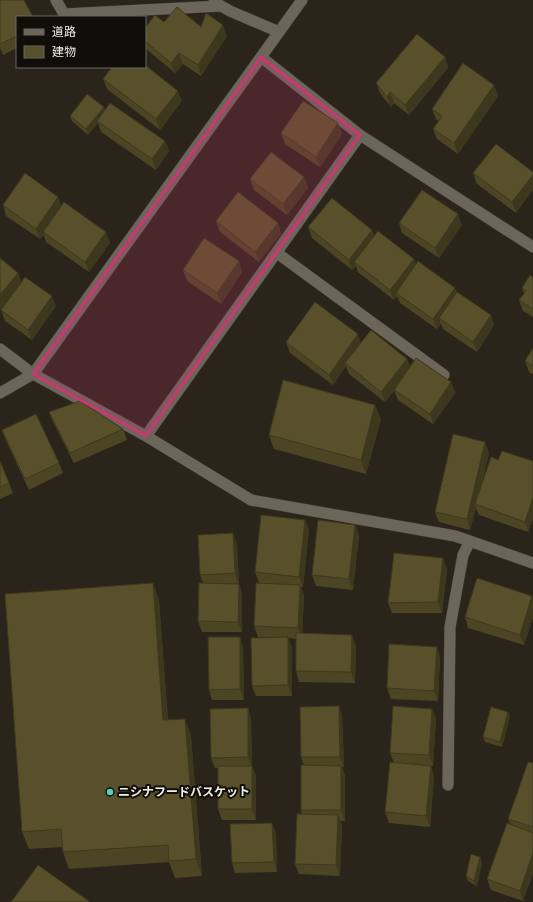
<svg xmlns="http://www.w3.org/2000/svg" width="533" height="902" viewBox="0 0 533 902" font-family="'Titillium Web','Noto Sans JP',sans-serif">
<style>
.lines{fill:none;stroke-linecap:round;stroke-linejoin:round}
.minor-casing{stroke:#443e37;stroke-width:12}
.minor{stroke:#6c655a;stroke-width:11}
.wall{fill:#4b4524}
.shaded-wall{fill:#3d381d}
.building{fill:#57502a;stroke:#3d381d}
.marked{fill:#c93870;fill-opacity:0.2;stroke:#c93870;stroke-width:3;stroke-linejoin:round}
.poi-dot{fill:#55cec5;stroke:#100e09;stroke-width:1.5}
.labels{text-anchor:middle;stroke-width:4;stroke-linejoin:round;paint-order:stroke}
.poi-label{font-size:12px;font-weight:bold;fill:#f1ede7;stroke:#100e09;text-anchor:start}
</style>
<rect width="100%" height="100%" fill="#2a241a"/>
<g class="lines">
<defs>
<path id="minor" d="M 56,0 L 64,14 L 221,6
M 214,2 L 230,11 L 279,32
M 261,57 L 360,135 L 533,247
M 277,253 L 444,375
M 0,349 L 33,374 L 146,436 L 251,500 L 455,536 L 533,563
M 0,393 L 33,374 L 302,0
M 146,436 L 360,135
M 448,785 L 450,627 L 463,555 L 470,541"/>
</defs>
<use href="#minor" class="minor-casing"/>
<use href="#minor" class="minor"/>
</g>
<path class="wall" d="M 0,0 L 17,17 L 17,48 L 3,55 L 0,48 Z
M 164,22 L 201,27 L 227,36 L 201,76 L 183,64 L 175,73 L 145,48 L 145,28 Z
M 445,57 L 448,68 L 409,115 L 394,103 L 391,107 L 380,93 L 376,83 Z
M 103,79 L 182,101 L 160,130 L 107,89 Z
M 494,85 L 498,96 L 458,154 L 437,139 L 433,129 L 438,121 L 436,119 L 432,109 Z
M 105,110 L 165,141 L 169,151 L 156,170 L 101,132 L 98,123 L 88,135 L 72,121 L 70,116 Z
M 338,123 L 342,134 L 320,167 L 285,144 L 281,133 Z
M 496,144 L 516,213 L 477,184 L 473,173 Z
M 304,177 L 308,188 L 287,215 L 254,190 L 250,179 Z
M 3,205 L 61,205 L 110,243 L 89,272 L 46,242 L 44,235 L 40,239 L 6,216 Z
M 216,221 L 278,223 L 281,234 L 259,262 L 220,232 Z
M 399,223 L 462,225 L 439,258 L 402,233 Z
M 308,227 L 372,230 L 374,236 L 414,259 L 416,264 L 491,315 L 494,325 L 477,352 L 443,329 L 441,324 L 437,329 L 400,303 L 397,296 L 394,300 L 358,272 L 356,266 L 352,270 L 312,238 Z
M 0,258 L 18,273 L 21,282 L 56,306 L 32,340 L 5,321 L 1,310 L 14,293 L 0,310 Z
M 239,261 L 242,272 L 221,304 L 187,281 L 183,270 Z
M 533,278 L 533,317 L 523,311 L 519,300 L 524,294 L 522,288 Z
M 286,342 L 361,343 L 407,359 L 410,366 L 451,382 L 455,393 L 433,424 L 398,400 L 394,391 L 385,402 L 349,374 L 346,366 L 333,385 L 290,353 Z
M 533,348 L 533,374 L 529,372 L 525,361 Z
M 49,412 L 123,429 L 127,440 L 74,463 L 53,422 Z
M 381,419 L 366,474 L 274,449 L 269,435 Z
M 2,430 L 59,463 L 63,473 L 29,490 L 6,441 Z
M 485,442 L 489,453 L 481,487 L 498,460 L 533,461 L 533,519 L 528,532 L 479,515 L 476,508 L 470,530 L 439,522 L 435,512 Z
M 0,461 L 13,493 L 0,499 Z
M 305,520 L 309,530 L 303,587 L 301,587 L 304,596 L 302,634 L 356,645 L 355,683 L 299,682 L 296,671 L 296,639 L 288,638 L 292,648 L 292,696 L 256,696 L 252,686 L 276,638 L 258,637 L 254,626 L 271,584 L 259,583 L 255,572 Z
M 355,525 L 359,535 L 353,590 L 316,586 L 312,575 Z
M 237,544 L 239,584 L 242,594 L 242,632 L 202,632 L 198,621 L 203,583 L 200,575 Z
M 447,569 L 442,613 L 392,613 L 388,603 Z
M 533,598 L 533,617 L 524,645 L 468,628 L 465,617 Z
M 159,600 L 168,720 L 185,719 L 191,736 L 202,876 L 175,878 L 169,862 L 69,869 L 63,852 L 63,847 L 29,849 L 22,832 Z
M 240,637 L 243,647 L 244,700 L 212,700 L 209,690 Z
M 440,657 L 438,701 L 391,699 L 387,688 Z
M 339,706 L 342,716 L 344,767 L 342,767 L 345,776 L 345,821 L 340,821 L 342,825 L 340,876 L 299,874 L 295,864 L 302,814 L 301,810 L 304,765 L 301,757 Z
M 248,708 L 251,719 L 252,766 L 256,776 L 256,820 L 222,820 L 218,809 L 218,768 L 215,768 L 211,758 Z
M 432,709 L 436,719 L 433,766 L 403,764 L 431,766 L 434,777 L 430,827 L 389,823 L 385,812 L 394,763 L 390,753 Z
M 510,717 L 502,747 L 485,742 L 483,737 Z
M 533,763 L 533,874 L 523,901 L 491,890 L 487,879 L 511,825 L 508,819 Z
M 276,833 L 277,872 L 235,873 L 232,863 Z
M 480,857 L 482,863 L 477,886 L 468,881 L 466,876 Z"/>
<path class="shaded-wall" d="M 223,25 L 227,36 L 201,76 L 198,65 Z
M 179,53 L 183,64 L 175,73 L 171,63 Z
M 445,57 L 448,68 L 409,115 L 405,105 Z
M 494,85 L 498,96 L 458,154 L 454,143 Z
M 178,91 L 182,101 L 160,130 L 156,119 Z
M 390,92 L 394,103 L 391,107 L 387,97 Z
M 104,107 L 106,113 L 97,121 L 98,123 L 88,135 L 86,129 Z
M 338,123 L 342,134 L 320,167 L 316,157 Z
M 165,141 L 169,151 L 156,170 L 152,159 Z
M 533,175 L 533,190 L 516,213 L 512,202 Z
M 304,177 L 308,188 L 287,215 L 283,204 Z
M 58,197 L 62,208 L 43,232 L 44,235 L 40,239 L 36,229 Z
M 458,214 L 462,225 L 439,258 L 435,248 Z
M 278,223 L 281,234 L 259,262 L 255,252 Z
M 372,230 L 376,241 L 354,262 L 356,266 L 352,270 L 349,260 Z
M 106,232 L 110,243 L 89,272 L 85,262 Z
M 414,259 L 418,270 L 396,293 L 397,296 L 394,300 L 390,290 Z
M 239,261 L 242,272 L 221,304 L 217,293 Z
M 18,273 L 22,283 L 0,310 L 0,295 Z
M 455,288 L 459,298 L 439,318 L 441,324 L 437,329 L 433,319 Z
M 52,296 L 56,306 L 32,340 L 28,330 Z
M 491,315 L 494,325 L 477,352 L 473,342 Z
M 358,334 L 362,345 L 345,363 L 346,366 L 333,385 L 329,375 Z
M 407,359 L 411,369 L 385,402 L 381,392 Z
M 451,382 L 455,393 L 433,424 L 430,414 Z
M 375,405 L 381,419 L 366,474 L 361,460 Z
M 485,442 L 489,453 L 476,505 L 475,504 L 476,508 L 470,530 L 467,519 Z
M 533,498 L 533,519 L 528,532 L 525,522 Z
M 305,520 L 309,530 L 303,587 L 299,577 Z
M 355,525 L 359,535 L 353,590 L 349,579 Z
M 233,533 L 237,544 L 239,584 L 235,573 Z
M 443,558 L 447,569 L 442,613 L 438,602 Z
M 153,583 L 159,600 L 169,738 L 163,720 Z
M 239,584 L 242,594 L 242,632 L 238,622 Z
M 300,585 L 304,596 L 302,639 L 298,628 Z
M 532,596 L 533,598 L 533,617 L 524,645 L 520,635 Z
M 352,635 L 356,645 L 355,683 L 351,672 Z
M 240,637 L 243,647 L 244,700 L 240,689 Z
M 288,637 L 292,648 L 292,696 L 288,685 Z
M 437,647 L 440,657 L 438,701 L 434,691 Z
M 339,706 L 342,716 L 344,767 L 340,757 Z
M 248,708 L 251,719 L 252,766 L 256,776 L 256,820 L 252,809 L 252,767 L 248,757 Z
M 432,709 L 436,719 L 433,766 L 429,755 Z
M 508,712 L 510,717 L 502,747 L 500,742 Z
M 185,719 L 191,736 L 202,876 L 196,859 Z
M 341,766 L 345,776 L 345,821 L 341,810 Z
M 431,766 L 434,777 L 430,827 L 426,816 Z
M 338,815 L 342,825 L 340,876 L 336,865 Z
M 272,823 L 276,833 L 277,872 L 274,862 Z
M 533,853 L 533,874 L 523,901 L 520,891 Z
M 480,857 L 482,863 L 477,886 L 474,881 Z"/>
<path class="building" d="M 0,0 L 24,0 L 33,17 L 17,17 L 17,36 L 0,44 Z
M 177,7 L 201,27 L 206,13 L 223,25 L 198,65 L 179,53 L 171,63 L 145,41 L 145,28 L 155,15 L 164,22 Z
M 417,34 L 445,57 L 405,105 L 390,92 L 387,97 L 376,83 Z
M 463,63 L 494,85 L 454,143 L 433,129 L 442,116 L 432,109 Z
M 145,65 L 178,91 L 156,119 L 103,79 L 112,67 L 145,67 Z
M 87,94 L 104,107 L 86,129 L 70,116 Z
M 303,101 L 338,123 L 316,157 L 281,133 Z
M 110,103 L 165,141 L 152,159 L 97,121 Z
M 496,144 L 533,172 L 533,175 L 512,202 L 473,173 Z
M 271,152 L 304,177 L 283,204 L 250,179 Z
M 25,173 L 58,197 L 36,229 L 3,205 Z
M 422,190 L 458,214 L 435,248 L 399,223 Z
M 238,192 L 278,223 L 255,252 L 216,221 Z
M 332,198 L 372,230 L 349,260 L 308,227 Z
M 64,202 L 106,232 L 85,262 L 43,232 Z
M 378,231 L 414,259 L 390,290 L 354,262 Z
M 204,238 L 239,261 L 217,293 L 183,270 Z
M 0,258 L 18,273 L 0,295 Z
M 418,261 L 455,288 L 433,319 L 396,293 Z
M 530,275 L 533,278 L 533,309 L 519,300 L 526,291 L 522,288 Z
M 25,277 L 52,296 L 28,330 L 1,310 Z
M 457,292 L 491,315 L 473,342 L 439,318 Z
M 315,302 L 358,334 L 329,375 L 286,342 Z
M 371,330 L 407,359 L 381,392 L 345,363 Z
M 533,348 L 533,366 L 525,361 Z
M 416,358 L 451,382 L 430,414 L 394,390 Z
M 283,380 L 375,405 L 361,460 L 269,435 Z
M 80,401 L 123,429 L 70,453 L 49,412 Z
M 36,414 L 59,463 L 25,479 L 2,430 Z
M 453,434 L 485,442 L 467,519 L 435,512 Z
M 502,451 L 533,461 L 533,498 L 525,522 L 475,504 L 491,457 L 498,460 Z
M 0,461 L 9,483 L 0,487 Z
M 261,515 L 305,520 L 299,577 L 255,572 Z
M 318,520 L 355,525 L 349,579 L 312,575 Z
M 233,533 L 235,573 L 200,575 L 198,535 Z
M 394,553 L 443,558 L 438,602 L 388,603 Z
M 477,578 L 532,596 L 520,635 L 465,617 Z
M 153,583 L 163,720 L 185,719 L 196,859 L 169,861 L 168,845 L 63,852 L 61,829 L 22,832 L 5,594 Z
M 199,583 L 239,584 L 238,622 L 198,621 Z
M 256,583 L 300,585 L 298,628 L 254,626 Z
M 296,633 L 352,635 L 351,672 L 296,671 Z
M 208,637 L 240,637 L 240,689 L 209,690 Z
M 288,637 L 288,685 L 252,686 L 251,638 Z
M 389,644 L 437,647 L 434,691 L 387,688 Z
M 339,706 L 340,757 L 301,757 L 300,707 Z
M 393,706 L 432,709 L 429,755 L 390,753 Z
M 491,707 L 508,712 L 500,742 L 483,737 Z
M 248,708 L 248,757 L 211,758 L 210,709 Z
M 390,762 L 431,766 L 426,816 L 385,812 Z
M 528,762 L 533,763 L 533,827 L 508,819 Z
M 301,765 L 341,766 L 341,810 L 301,810 Z
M 218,766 L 252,766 L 252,809 L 218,809 Z
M 297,814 L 338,815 L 336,865 L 295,864 Z
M 272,823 L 274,862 L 232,863 L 230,824 Z
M 507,823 L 533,833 L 533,853 L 520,891 L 487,879 Z
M 471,854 L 480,857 L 474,881 L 466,876 Z
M 38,865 L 90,902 L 11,902 Z"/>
<path class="marked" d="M 261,57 L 360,135 L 146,436 L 33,374 Z"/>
<circle class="poi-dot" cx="110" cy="792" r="4"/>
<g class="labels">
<g class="poi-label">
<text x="118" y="796">ニシナフードバスケット</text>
</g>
</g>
<rect x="16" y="16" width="130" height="52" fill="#100e09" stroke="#6a6762"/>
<rect x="24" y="29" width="20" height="6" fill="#6c655a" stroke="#6a6762"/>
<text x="52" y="36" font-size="12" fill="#f1ede7">道路</text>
<rect x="24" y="46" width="20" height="12" fill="#57502a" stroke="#6a6762"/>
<text x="52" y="56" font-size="12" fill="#f1ede7">建物</text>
</svg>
